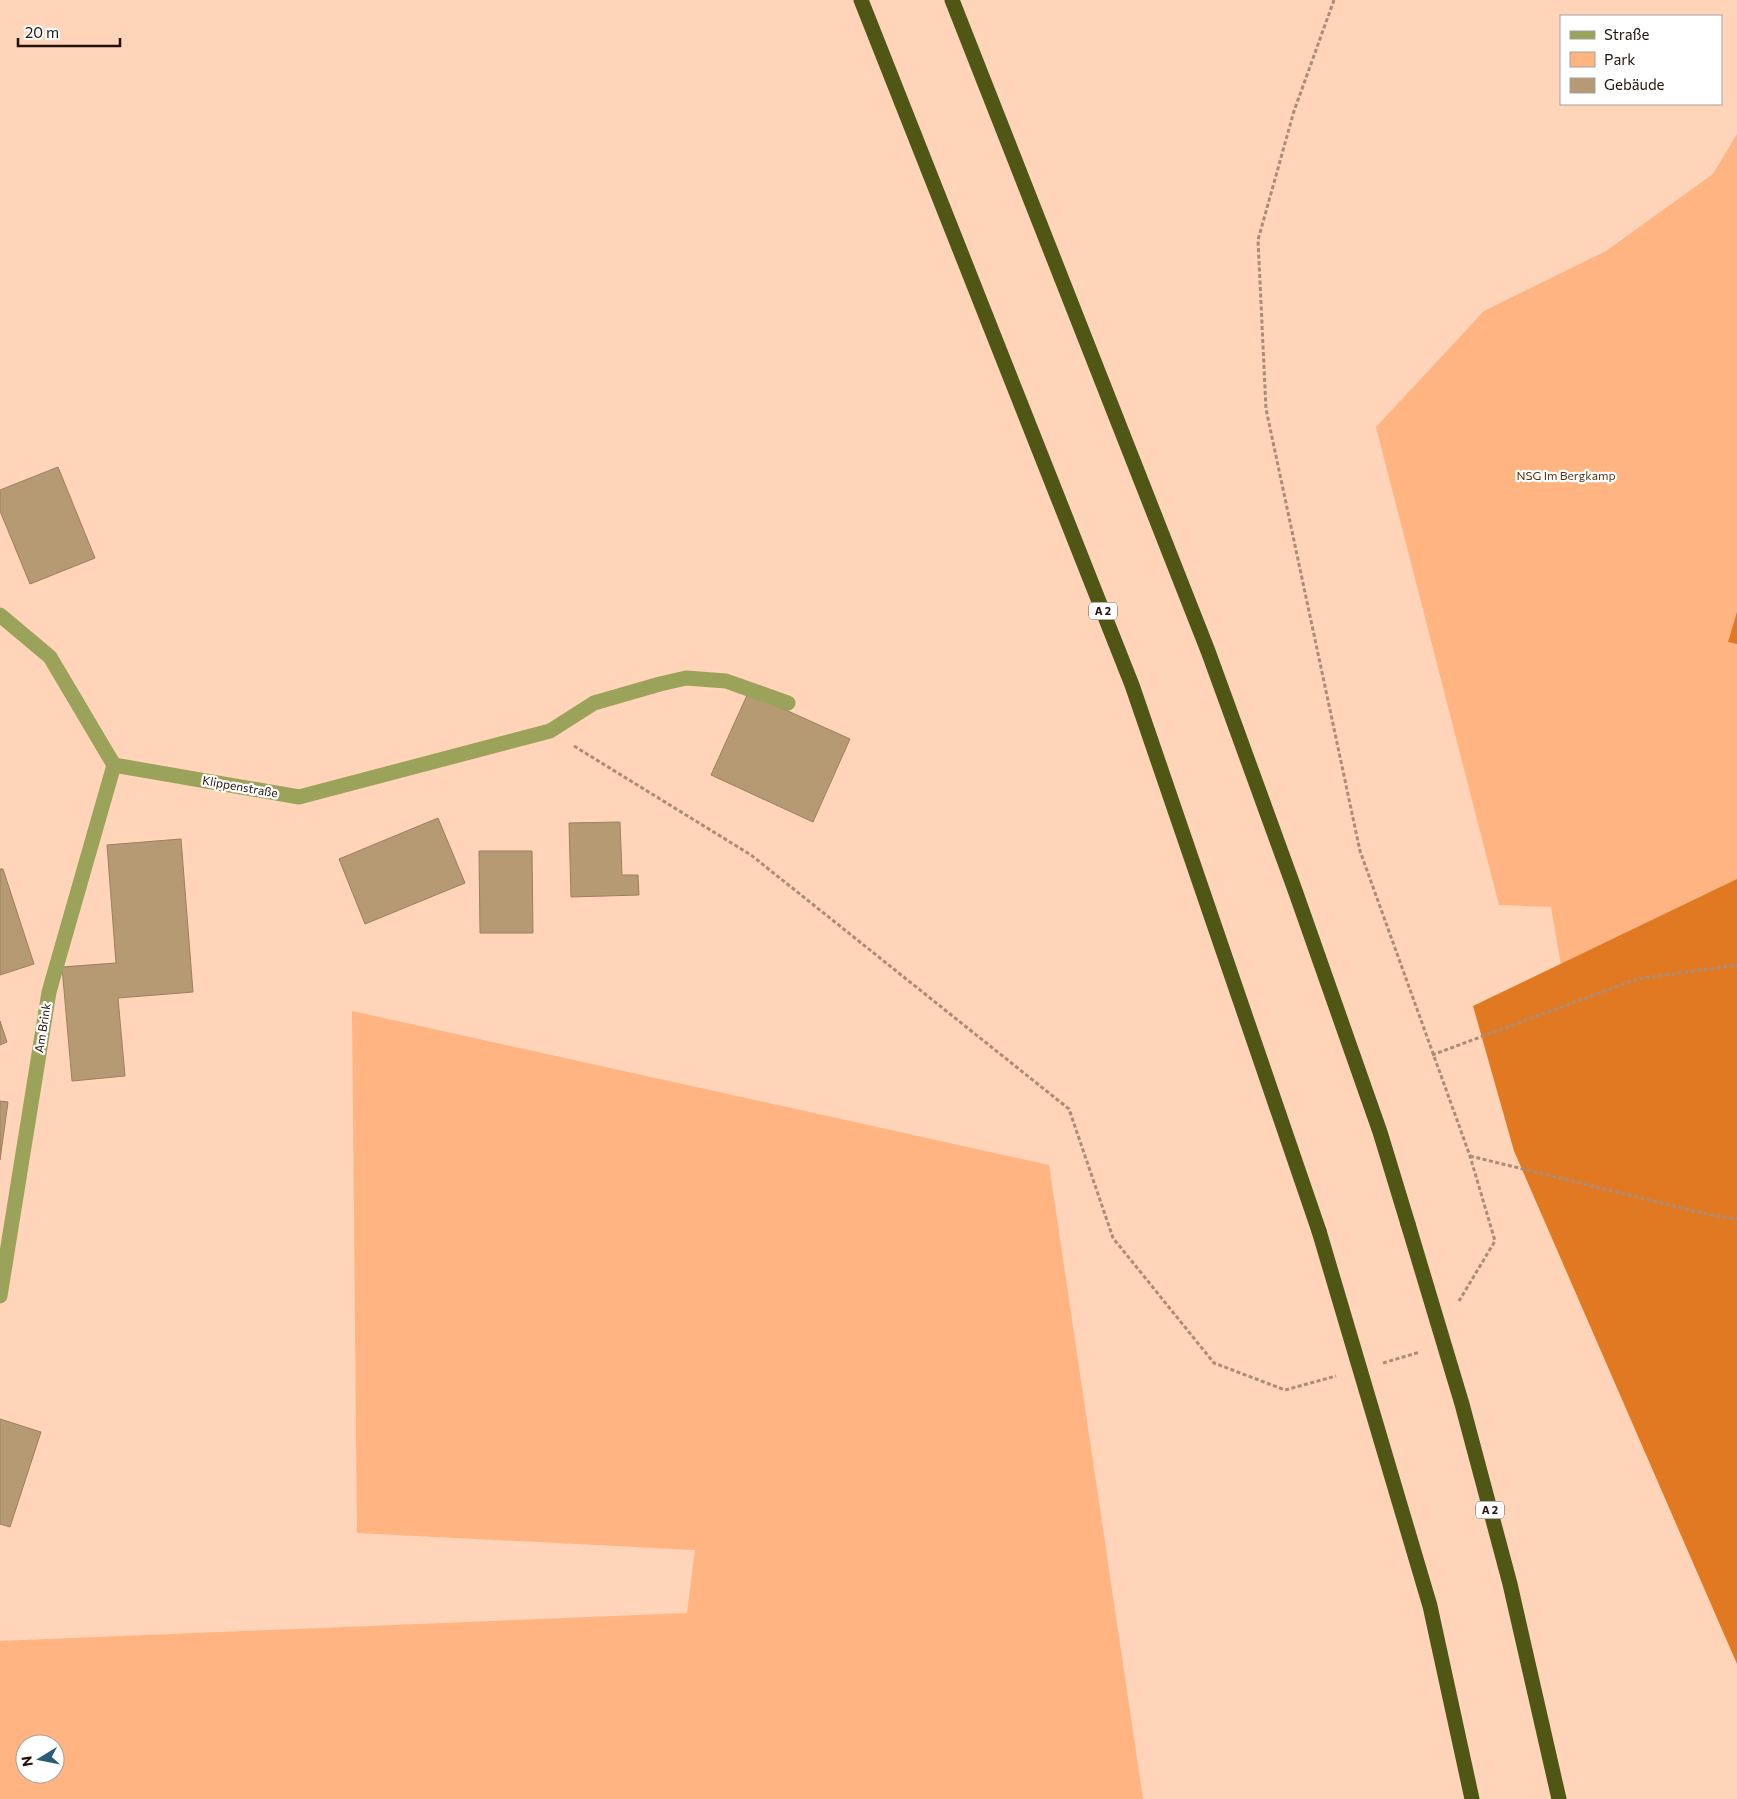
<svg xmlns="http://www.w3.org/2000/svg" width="1737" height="1799" viewBox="0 0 1737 1799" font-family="Commissioner,sans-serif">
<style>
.green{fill:#ffb481;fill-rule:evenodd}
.forest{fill:#e17922}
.building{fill:#b59a74;stroke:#9b805b}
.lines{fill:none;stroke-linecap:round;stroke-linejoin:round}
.path{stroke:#ac8c77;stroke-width:3;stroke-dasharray:4 2.5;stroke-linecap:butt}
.minor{stroke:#9aa359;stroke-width:15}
.highway{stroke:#505614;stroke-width:15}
.highway-bridge{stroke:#505614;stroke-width:15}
.labels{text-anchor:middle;stroke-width:4.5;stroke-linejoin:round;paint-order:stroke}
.shield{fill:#fff;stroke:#645a53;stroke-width:1}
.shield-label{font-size:11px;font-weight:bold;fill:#211309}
.park-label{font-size:12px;fill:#5b3111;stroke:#fff}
.street-label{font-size:12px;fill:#211309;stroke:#fff}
</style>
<rect width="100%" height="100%" fill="#ffd4b8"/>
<path class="green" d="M 1737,134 L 1737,956 L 1565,989 L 1551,907 L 1499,905 L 1376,427 L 1484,311 L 1606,251 L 1713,174 Z
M 352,1011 L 1049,1165 L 1143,1799 L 0,1799 L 0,1641 L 687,1613 L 695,1550 L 357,1533 ZM 25,1744 L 55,1744 L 55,1774 L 25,1774 Z"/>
<path class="forest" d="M 1737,612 L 1737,644 L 1728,642 Z
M 1737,879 L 1737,1664 L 1514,1151 L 1473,1006 Z"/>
<path class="building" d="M 58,467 L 95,558 L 30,584 L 0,511 L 0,490 Z
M 748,693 L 850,739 L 813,822 L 711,775 Z
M 438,818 L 465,883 L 365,924 L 339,859 Z
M 620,822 L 622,875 L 638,875 L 639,895 L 571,897 L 569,823 Z
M 181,839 L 193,992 L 118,998 L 125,1076 L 72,1081 L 62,967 L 116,963 L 107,845 Z
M 479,851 L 532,851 L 533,933 L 480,933 Z
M 0,869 L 3,869 L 34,964 L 0,975 Z
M 0,1021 L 7,1042 L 0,1045 Z
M 0,1101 L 8,1102 L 0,1160 Z
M 0,1419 L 41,1432 L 10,1527 L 0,1524 Z"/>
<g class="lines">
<path class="path" d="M 1334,0 L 1294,111 L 1258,240 L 1266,409 L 1360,851 L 1470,1156 L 1495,1241 L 1459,1301
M 574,746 L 751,855 L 1069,1109 L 1113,1238 L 1214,1363 L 1285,1390 L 1336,1376
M 1432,1055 L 1637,979 L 1737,965
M 1470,1156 L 1706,1214 L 1737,1219
M 1383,1363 L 1420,1352"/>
<path class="minor" d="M 0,615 L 50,657 L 114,765 L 299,797 L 550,731 L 594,703 L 660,684 L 686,678 L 726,681 L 788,703
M 0,1296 L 49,992 L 114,765"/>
<path class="highway" d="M 861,0 L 1132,685 L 1319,1231
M 952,0 L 1208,651 L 1296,893 L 1380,1132 L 1408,1224"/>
<path class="highway-bridge" d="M 1408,1224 L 1462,1404 L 1510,1584 L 1559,1799
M 1319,1231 L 1430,1606 L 1472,1799"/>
</g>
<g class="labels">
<g class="shield">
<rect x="1089" y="602.5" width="28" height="17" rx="4"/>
<rect x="1476" y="1501.5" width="28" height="17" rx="4"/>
</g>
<g class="shield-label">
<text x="1103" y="615">A 2</text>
<text x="1490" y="1514">A 2</text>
</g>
<g class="park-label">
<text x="1566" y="480">NSG Im Bergkamp</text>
</g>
<g class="street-label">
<text transform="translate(240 787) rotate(10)" y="4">Klippenstraße</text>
<text transform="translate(43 1028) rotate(-81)" y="4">Am Brink</text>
</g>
</g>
<rect x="1560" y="15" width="162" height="90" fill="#ffffff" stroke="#a6a19d"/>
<rect x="1570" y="31" width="25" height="8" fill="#9aa359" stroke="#a6a19d"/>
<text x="1604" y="40" font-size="15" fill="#211309">Straße</text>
<rect x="1570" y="52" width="25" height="15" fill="#ffb481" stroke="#a6a19d"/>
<text x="1604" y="65" font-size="15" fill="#211309">Park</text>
<rect x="1570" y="78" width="25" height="15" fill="#b59a74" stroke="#a6a19d"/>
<text x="1604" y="90" font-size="15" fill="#211309">Gebäude</text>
<g transform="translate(40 1759) rotate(260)"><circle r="24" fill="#ffffff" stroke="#a6a19d"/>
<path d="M0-4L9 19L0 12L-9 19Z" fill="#285c78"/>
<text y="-8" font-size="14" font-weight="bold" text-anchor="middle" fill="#211309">N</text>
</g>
<path d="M18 38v8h102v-8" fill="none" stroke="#211309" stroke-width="2.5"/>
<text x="25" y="38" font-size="15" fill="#211309" stroke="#ffffff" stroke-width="4" paint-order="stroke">20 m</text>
</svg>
